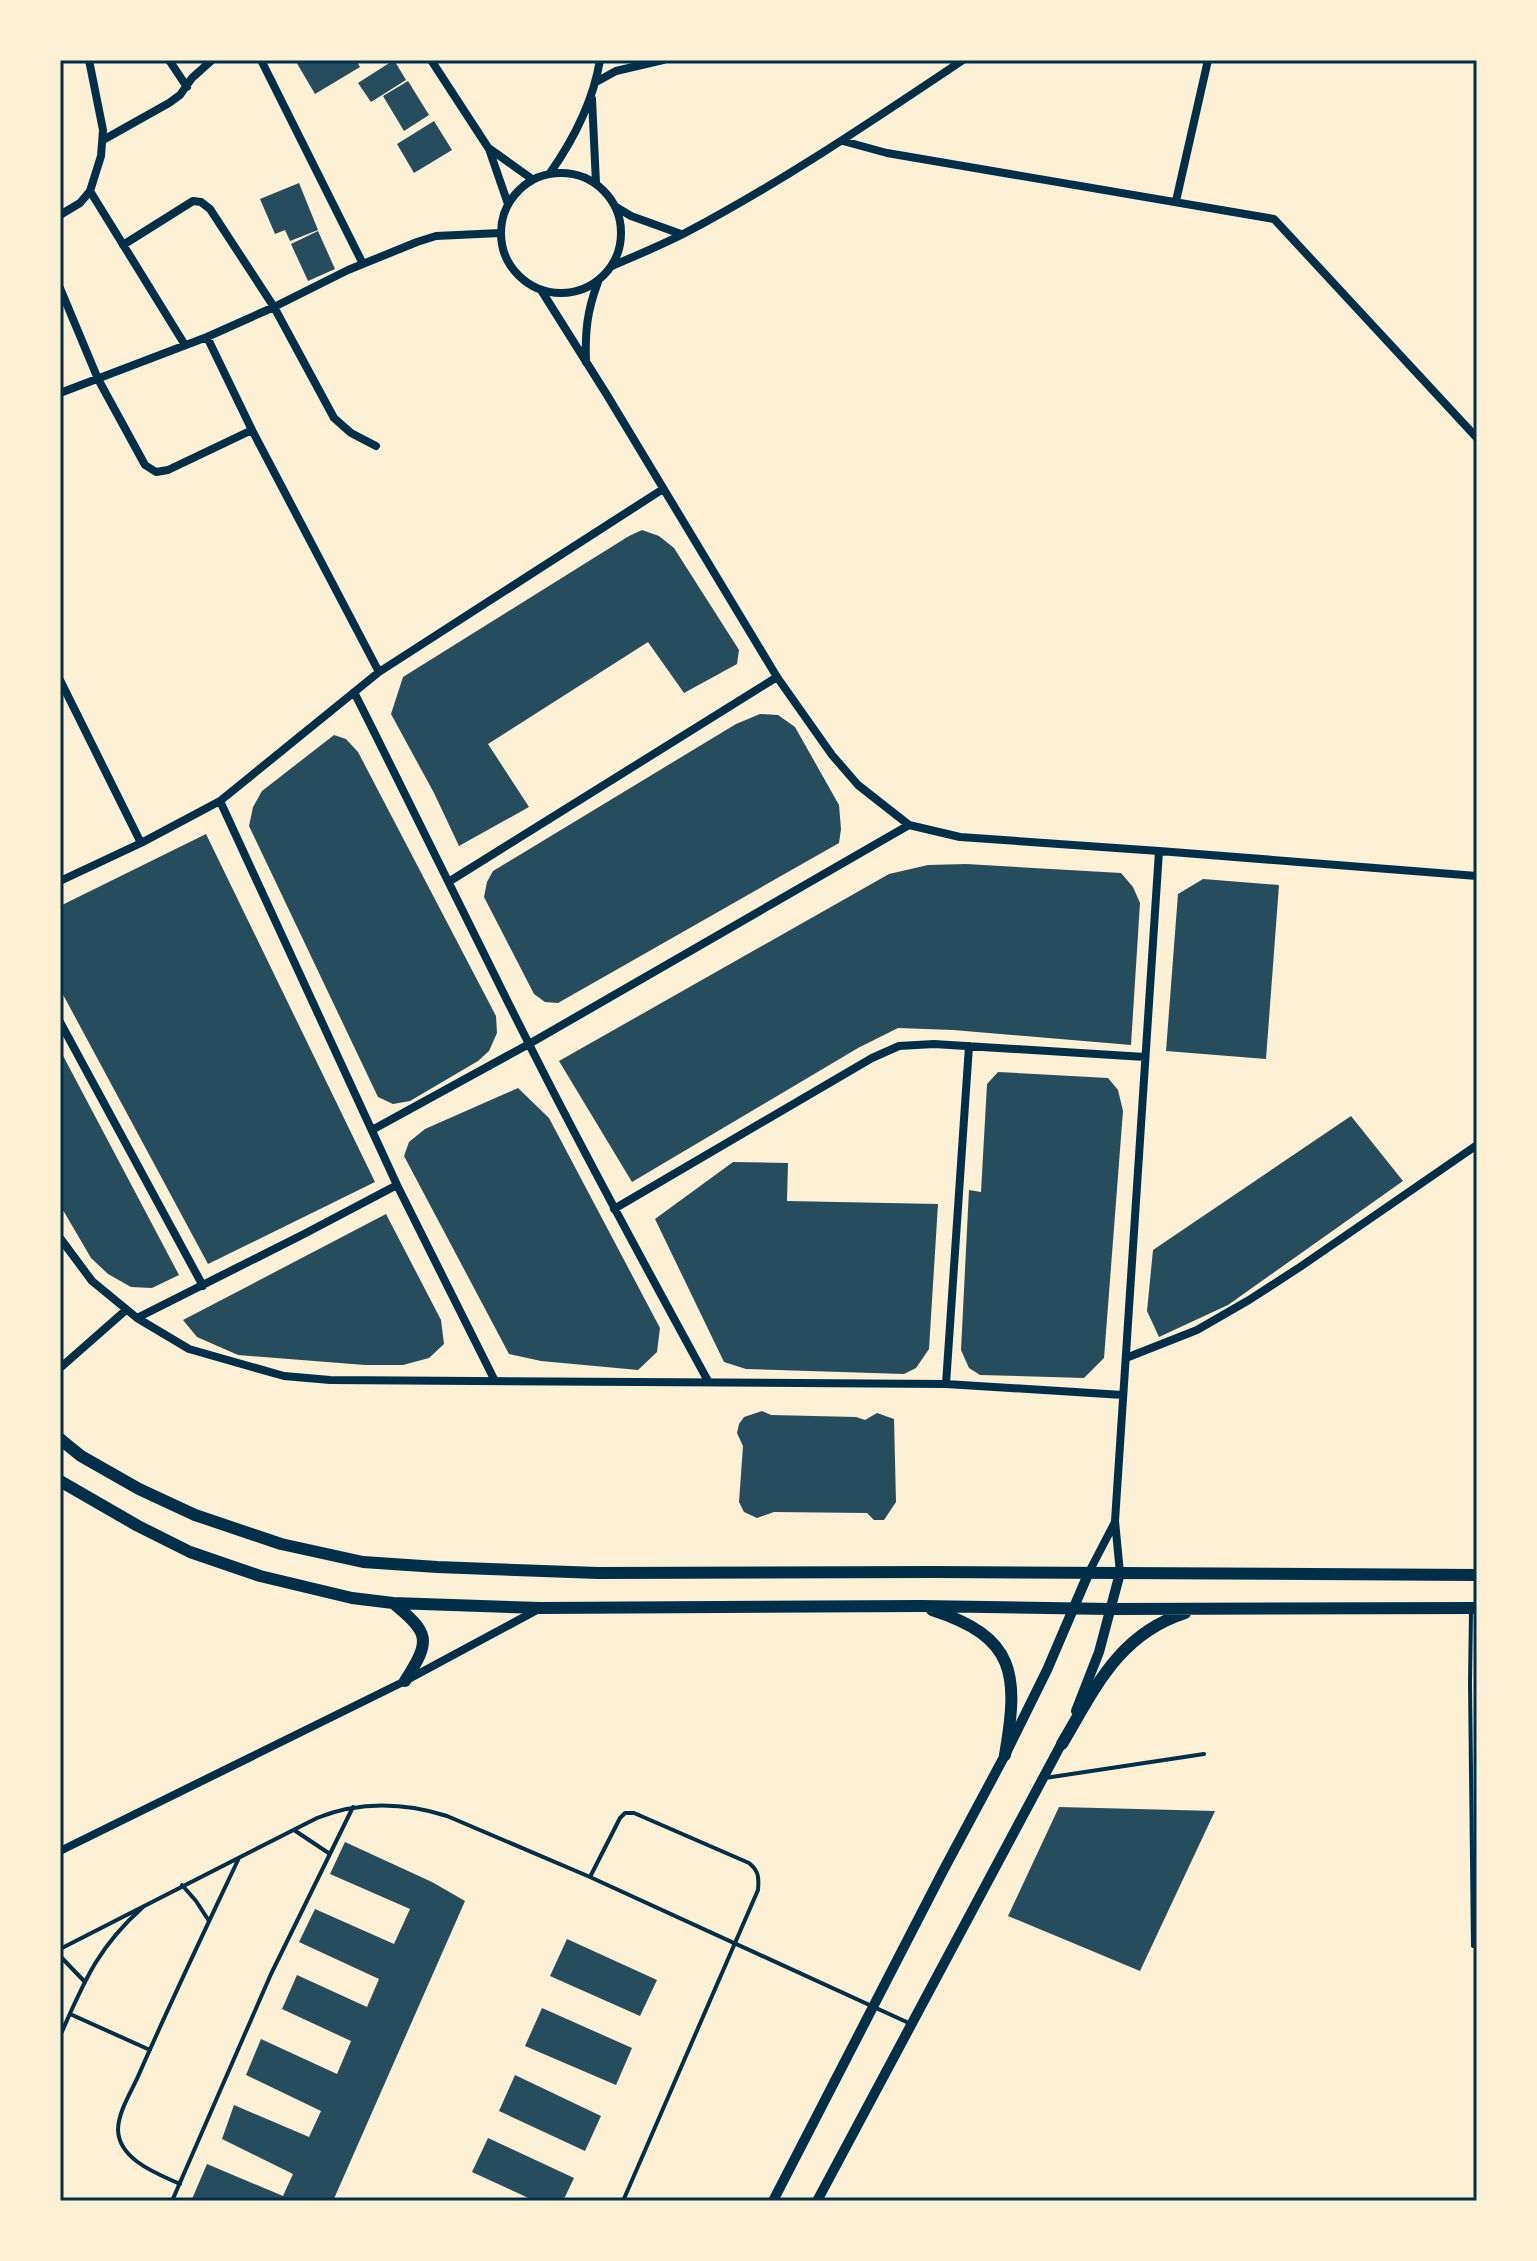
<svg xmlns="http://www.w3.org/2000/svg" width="1537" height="2261" viewBox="0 0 1537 2261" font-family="Overpass,sans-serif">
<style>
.building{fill:#264d5e}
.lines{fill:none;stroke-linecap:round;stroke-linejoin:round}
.service{stroke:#003049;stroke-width:4}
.minor{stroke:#003049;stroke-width:8}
.tertiary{stroke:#003049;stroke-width:10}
.primary{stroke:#003049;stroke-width:12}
.neatline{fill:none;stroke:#003049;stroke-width:3}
</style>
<rect width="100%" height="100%" fill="#fdf0d5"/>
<path class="building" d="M 295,60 L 356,60 L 360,67 L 315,94 Z
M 394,60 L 406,80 L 371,102 L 358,83 Z
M 408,81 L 429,115 L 404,131 L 383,96 Z
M 434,121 L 452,150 L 414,173 L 397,144 Z
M 299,183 L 318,230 L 290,241 L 285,230 L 275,234 L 260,199 Z
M 318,231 L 335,269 L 308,281 L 291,244 Z
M 642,530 L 659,536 L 674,548 L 739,650 L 737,664 L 684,693 L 648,642 L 488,744 L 529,807 L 459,846 L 434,793 L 391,714 L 403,677 L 629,536 Z
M 760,714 L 778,715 L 795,727 L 839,805 L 841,829 L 839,843 L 558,1003 L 545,1002 L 534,994 L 484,897 L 487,882 L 493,871 L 736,724 Z
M 334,735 L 346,739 L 358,752 L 496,1016 L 497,1033 L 489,1051 L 478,1061 L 410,1101 L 393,1104 L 378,1097 L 249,826 L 253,807 L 262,791 Z
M 206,834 L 375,1182 L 208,1264 L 60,989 L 60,906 Z
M 966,864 L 1121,873 L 1133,887 L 1140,903 L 1131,1045 L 953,1030 L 898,1028 L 858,1048 L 632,1182 L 559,1061 L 889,874 L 928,865 Z
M 1203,879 L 1279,885 L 1266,1059 L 1166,1051 L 1178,894 Z
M 60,1050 L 179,1275 L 152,1288 L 131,1287 L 108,1274 L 91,1258 L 60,1205 Z
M 998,1072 L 1108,1078 L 1118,1090 L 1123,1111 L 1104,1358 L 1084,1378 L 980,1375 L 969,1368 L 961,1350 L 969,1190 L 981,1192 L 987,1084 Z
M 518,1088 L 549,1118 L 660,1328 L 657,1352 L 638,1370 L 541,1361 L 509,1354 L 404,1156 L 409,1142 L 425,1129 Z
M 1351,1116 L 1403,1181 L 1228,1305 L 1159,1337 L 1147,1311 L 1153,1250 Z
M 733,1162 L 788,1163 L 787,1201 L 938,1204 L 929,1349 L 916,1368 L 904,1374 L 746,1369 L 724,1362 L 655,1219 Z
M 386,1214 L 441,1320 L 444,1344 L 429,1358 L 403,1365 L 365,1365 L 238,1355 L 197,1337 L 183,1320 Z
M 762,1411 L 771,1415 L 856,1417 L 865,1420 L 877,1413 L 894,1419 L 896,1502 L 884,1520 L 874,1520 L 867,1513 L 774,1512 L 757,1518 L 744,1512 L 739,1502 L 743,1446 L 737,1433 L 739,1424 L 744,1417 Z
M 1059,1807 L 1215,1811 L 1140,1971 L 1008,1916 Z
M 345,1842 L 432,1882 L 465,1901 L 333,2201 L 195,2201 L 192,2199 L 207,2164 L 283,2196 L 293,2174 L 222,2139 L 234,2105 L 309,2137 L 321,2111 L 246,2075 L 261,2039 L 337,2074 L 351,2041 L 282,2009 L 297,1975 L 367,2007 L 379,1979 L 299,1942 L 315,1909 L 394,1944 L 410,1909 L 330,1874 Z
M 567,1939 L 657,1980 L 640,2016 L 550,1976 Z
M 542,2008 L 632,2048 L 616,2085 L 525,2046 Z
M 515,2075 L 601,2116 L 585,2151 L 499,2111 Z
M 488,2138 L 574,2178 L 563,2201 L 535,2201 L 472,2172 Z"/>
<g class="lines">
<path class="service" d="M 1471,1611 L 1470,1683 L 1473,1946
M 1045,1778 L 1204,1754
M 294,1830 L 330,1854
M 590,1877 L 620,1818 L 625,1813 L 634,1813 L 749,1863 C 759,1871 759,1878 758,1890 L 623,2201
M 182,1885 L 196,1901 L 209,1921
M 60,1949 L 317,1818 C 360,1801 402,1802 447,1816 L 590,1877 L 911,2024
M 60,1956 L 85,1982
M 70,2014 L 150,2050
M 60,2036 C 84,1982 97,1948 143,1907
M 180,2184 C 158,2174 119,2160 118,2130 C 118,2111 133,2089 140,2072 C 171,2001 205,1930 238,1860
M 172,2201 L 271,1974 L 353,1807"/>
<path class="minor" d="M 169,60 L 187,87
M 261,60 L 363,264
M 431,60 L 489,149 L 508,204
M 596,82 L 616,71 L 663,60
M 592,99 L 596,183
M 103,140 L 169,103 L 180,95 L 192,78 L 212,60
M 843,141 L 887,153 L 1274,219 L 1477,438
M 490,149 L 532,179
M501 233a60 60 0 1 1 120 0a60 60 0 1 1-120 0Z
M 550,173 C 574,139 593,102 600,60
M 90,191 L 185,345
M 1176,201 L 1208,60
M 616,207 L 631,216 L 681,234
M 60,215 L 80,203 L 90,191 L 101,156 L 103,130 L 89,60
M 123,245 L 193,201 L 201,202 L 210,209 L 274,307 L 334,418 L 351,433 L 376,446
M 612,266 C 637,255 662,245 685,233 C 782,182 872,121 963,60
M 60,288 L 98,379 L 145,465 L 156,472 L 168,470 L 252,430 L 379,672
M 541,290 L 607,395 L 777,677 L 832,755 L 858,785 L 909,825 L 960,837 L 1159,851 L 1115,1521 L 1120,1573
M 207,337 L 252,430
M 586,362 C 585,331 587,311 598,282
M 60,393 L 207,337 L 274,307 L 348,270 L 417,242 L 436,236 L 500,233
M 60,680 L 141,843
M 354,692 C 413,809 470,927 529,1044 C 586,1158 647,1269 708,1381
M 220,801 L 397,1185 L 495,1381
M 1159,851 L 1477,876
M 60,881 L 141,843 L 220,801 L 379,672 L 663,489
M 450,881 L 777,677
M 60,1022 L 203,1286
M 372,1130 L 529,1044 L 909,825
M 614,1209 L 872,1058 L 899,1046 L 934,1044 L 1145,1057
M 60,1238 L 92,1281 L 137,1318 L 189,1349 L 284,1376 L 330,1380 L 946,1384 L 1123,1395
M 137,1318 L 304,1234 L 397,1185
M 1126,1358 L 1197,1330 L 1249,1300 L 1300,1267 L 1477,1145
M 60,1368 L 126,1310
M 946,1384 L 969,1046
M 1089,1572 L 1115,1522
M 60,1851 L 405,1681 L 537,1610"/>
<path class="tertiary" d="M 1076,1711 L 1099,1652 L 1120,1573
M 773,2201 L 943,1871 L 1005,1755 L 1047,1670 L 1089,1572
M 817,2201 L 1065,1737"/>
<path class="primary" d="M 60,1439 L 81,1456 L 139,1489 L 195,1515 L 281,1544 L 363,1562 L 437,1567 L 598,1573 L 934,1572 L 1477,1575
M 60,1481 L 138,1526 L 190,1552 L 260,1576 L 352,1598 L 393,1603 L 540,1608 L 921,1606 L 1111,1609 L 1477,1608
M 393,1603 C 429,1633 432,1639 405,1681
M 932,1610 C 1016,1637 1019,1674 1005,1755
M 1062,1744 C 1095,1688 1119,1634 1185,1613"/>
</g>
<rect width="1537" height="2261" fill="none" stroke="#fdf0d5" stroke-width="124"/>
<rect x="62" y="62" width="1413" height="2137" class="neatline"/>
</svg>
